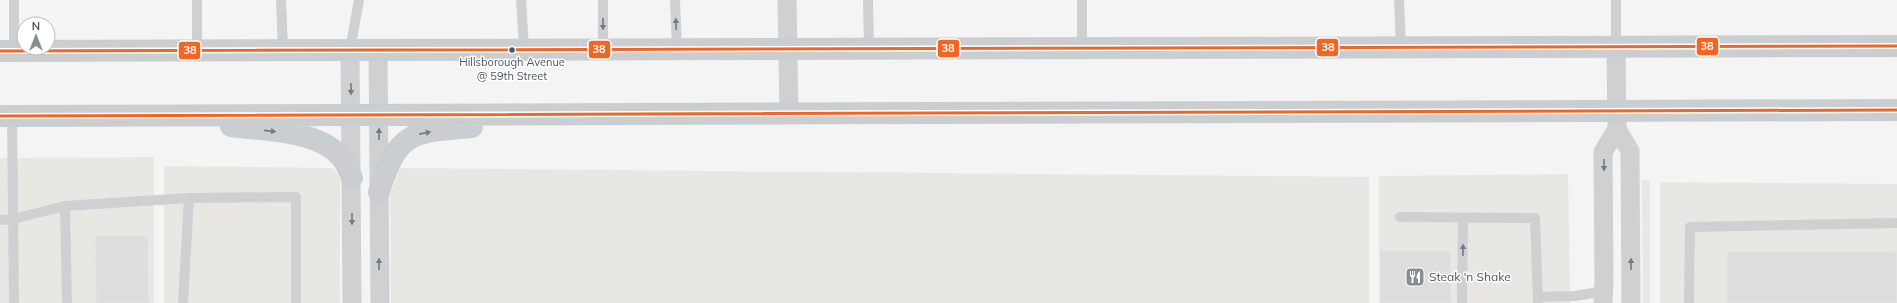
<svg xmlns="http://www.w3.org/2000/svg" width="1897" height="303" viewBox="0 0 1897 303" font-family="Mulish,sans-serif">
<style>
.commercial{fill:#e8e7e3}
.building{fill:#ddddde;stroke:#e5e6e7}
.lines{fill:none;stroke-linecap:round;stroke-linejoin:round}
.service{stroke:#ced0d2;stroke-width:10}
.minor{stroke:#ced0d2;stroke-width:19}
.primary{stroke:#caced1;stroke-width:22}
.bus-1-casing{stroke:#fff;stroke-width:6}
.bus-1{stroke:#f26522;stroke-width:3}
.oneway{fill:#727b83}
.oneway2{fill:#707a83}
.bus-dot{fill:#4a5661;stroke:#fff;stroke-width:1.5}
.labels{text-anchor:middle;stroke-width:3;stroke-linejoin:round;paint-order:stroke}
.bus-label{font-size:11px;fill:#4a5661;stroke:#fff}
.poi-label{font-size:12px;fill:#4a5661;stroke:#fff;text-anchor:start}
.line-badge{stroke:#fff;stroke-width:1.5}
.badge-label{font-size:11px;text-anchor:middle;font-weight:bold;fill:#fff}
</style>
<rect width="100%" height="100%" fill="#f4f4f4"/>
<path class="commercial" d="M 154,157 L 154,303 L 0,303 L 0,158 Z
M 164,166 L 332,168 L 336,171 L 340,181 L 340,303 L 164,303 Z
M 400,168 L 1369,177 L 1369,303 L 391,303 L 390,195 Z
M 1568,174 L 1570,303 L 1379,303 L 1379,176 Z
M 1642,180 L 1650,180 L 1650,303 L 1643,303 Z
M 1660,182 L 1897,184 L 1897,303 L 1660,303 Z"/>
<path class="building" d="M 95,236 L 148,236 L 149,303 L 96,303 Z
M 1380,251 L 1451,251 L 1451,303 L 1380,303 Z
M 1897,251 L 1897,303 L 1727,303 L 1727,252 Z"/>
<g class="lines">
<path class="service" d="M 14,0 L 14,51
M 197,0 L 197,50
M 281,0 L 283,50
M 521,0 L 524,49
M 603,0 L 603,49
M 675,0 L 677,49
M 868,0 L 869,48
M 1082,0 L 1082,47
M 1399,0 L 1401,47
M 1616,0 L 1616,47
M 350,50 L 359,0
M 12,116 L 14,303
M 1400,217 L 1535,218 L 1538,303
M 0,220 L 13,219 L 65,206
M 1538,297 L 1575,296 L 1604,291
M 67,303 L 65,206 L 189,198
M 183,303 L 189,198 L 296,197 L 296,303
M 1462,303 L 1463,218
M 1689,303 L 1690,227 L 1897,223"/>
<path class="minor" d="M 787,0 L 789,113
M 1616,47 L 1617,129 L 1630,151 L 1631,303
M 350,50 L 352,303
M 378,50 L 380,303
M 1603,303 L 1604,282 L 1603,152 L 1617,129"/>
<path class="primary" d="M 0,51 L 1897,46
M 0,116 L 1897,110
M 231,126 C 266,131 326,129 346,164 C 348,168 350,173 352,178
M 379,192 C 398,131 411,132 472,127"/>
<defs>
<path id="bus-1" d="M 0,51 L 1897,46
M 0,116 L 1897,110"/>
</defs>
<use href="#bus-1" class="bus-1-casing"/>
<use href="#bus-1" class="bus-1"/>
</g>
<defs><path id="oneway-solid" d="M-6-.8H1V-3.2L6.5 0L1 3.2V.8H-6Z"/></defs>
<g class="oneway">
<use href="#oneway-solid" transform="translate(603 24) rotate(90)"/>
<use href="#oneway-solid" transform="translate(676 24) rotate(-92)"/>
<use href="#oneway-solid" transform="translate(351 89) rotate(89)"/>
<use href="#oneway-solid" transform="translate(379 134) rotate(-90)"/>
<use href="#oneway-solid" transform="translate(1604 165) rotate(90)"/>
<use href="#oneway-solid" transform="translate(352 219) rotate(90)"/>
<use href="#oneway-solid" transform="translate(1463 250) rotate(-89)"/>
<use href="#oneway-solid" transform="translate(379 264) rotate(-90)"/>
<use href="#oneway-solid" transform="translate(1631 264) rotate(-90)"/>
</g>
<g class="oneway2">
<use href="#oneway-solid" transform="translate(270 131) rotate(6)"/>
<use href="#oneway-solid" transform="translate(425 133) rotate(-11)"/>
</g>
<defs>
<symbol id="restaurant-square" viewBox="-11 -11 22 22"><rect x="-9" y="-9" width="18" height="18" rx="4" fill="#868d94" stroke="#fff"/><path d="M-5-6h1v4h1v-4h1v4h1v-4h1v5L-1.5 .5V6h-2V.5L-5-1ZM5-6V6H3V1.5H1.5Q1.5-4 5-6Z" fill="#fff"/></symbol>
</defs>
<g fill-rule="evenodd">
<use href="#restaurant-square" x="1404" y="266" width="22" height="22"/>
</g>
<circle class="bus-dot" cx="512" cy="50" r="3.5"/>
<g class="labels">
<g class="bus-label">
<text x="512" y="66">Hillsborough Avenue<tspan x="512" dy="14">@ 59th Street</tspan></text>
</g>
<g class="poi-label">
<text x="1429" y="281">Steak 'n Shake</text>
</g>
</g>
<g class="line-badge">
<rect x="1696" y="37" width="23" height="19" rx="4" fill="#f26522"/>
<rect x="1316" y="38" width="23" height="19" rx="4" fill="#f26522"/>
<rect x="937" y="39" width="23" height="19" rx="4" fill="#f26522"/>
<rect x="588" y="40" width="23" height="19" rx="4" fill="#f26522"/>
<rect x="178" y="41" width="23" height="19" rx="4" fill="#f26522"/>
</g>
<g class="badge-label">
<text x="1707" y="50">38</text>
<text x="1328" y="51">38</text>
<text x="948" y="52">38</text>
<text x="599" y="53">38</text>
<text x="190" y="54">38</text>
</g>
<g transform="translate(36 36)"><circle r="19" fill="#ffffff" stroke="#b7bbc0"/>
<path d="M0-3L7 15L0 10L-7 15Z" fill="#868d94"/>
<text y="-6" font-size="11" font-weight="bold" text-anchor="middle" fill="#4a5661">N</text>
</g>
</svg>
